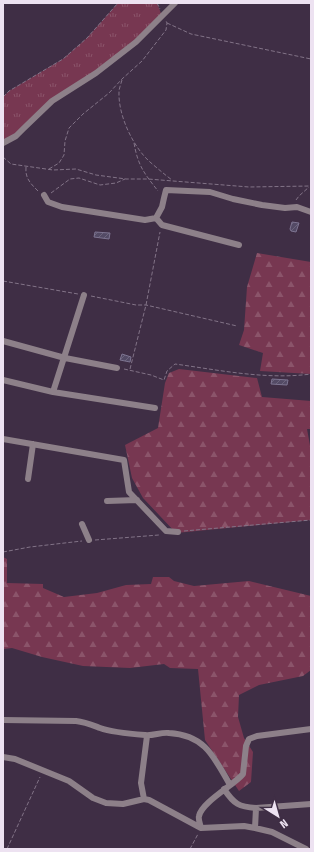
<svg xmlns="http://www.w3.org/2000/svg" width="314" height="852" viewBox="0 0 314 852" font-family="'Fira Sans Condensed',sans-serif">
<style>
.grass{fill:url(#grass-tufts)}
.forest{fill:url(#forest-firs)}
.building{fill:url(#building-hatch);stroke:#7d7491}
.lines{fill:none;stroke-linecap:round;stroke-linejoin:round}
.path{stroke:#827387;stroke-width:1;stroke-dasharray:4 2;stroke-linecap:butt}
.street{stroke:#8d8089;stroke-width:6}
</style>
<defs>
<pattern id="grass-tufts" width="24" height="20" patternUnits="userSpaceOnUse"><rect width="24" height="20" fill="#773751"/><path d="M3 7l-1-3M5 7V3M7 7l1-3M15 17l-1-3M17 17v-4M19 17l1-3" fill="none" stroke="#8b546a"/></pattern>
<pattern id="forest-firs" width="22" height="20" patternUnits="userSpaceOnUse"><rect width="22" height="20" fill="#773751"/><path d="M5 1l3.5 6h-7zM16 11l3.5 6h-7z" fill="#8b546a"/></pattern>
<pattern id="building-hatch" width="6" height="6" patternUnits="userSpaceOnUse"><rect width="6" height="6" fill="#534a65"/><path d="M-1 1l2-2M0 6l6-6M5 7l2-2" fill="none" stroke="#6c647c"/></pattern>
</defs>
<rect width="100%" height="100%" fill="#3f2e45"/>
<path class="grass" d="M 118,3 L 157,3 L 162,16 L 136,42 L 52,101 L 3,145 L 3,97 L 9,91 L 63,59 L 87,38 Z"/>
<path class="forest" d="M 257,253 L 311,262 L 311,374 L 260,371 L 263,353 L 239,345 L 244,330 L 247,287 Z
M 179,369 L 257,378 L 262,397 L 311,401 L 311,429 L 307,429 L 311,451 L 311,520 L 176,533 L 143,498 L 132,478 L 125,445 L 158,428 L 165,383 L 169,373 Z
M 3,557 L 7,559 L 7,583 L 43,584 L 43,588 L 64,597 L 97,593 L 126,585 L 151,584 L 153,577 L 169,577 L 174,581 L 194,586 L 249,581 L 311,596 L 311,670 L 303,676 L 259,685 L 239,695 L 238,717 L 244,738 L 253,752 L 251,782 L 239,791 L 205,740 L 198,669 L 170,668 L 164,664 L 130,668 L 83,666 L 42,657 L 12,648 L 3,649 Z"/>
<path class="building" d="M 292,222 L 299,223 L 296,232 L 291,231 L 290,229 Z
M 95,232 L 110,233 L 109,239 L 94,237 Z
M 122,354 L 131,357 L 130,362 L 120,360 Z
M 272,379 L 288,380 L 287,385 L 271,384 Z"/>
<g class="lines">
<path class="path" d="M 157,3 L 160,9
M 167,23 L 191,34 L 311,59
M 122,80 C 121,84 119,88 119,92 C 118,115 133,147 150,162 C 157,168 164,174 172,180
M 3,97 L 9,91 L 63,59 L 87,38 L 118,3
M 134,143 C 138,166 144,173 158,191
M 3,157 L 11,164 L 53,170 L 76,169 L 96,175 L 126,179 L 148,179 L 249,187 L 311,186
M 26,167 C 25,178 30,183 38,191
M 49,169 L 59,163 L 64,155 L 65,141 L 69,128 L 83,114 L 109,93 L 122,79 L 142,61 L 166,30 L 167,23 L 166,21
M 51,193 L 70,179 L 79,178 L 100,185 L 116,183 L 125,179
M 296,200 L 299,196 L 309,187
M 3,281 L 78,294
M 91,296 L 136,305 L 146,305 L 237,326
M 124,369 L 151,375 L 164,380 L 167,371 L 175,364 C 219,370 266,380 311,374
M 130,369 L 146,305 L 160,232
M 184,531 L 311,520
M 95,540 L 159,535
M 3,552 L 30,547 L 82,541
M 7,849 L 40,777
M 190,849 L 198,834"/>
<path class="street" d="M 3,143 L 16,136 L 23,129 L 52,101 L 96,73 L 136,42 L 175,3
M 44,195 L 48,202 L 62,207 L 145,220 L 156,218 L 162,207 L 164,198 L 166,190 L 210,192 L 233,199 L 262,205 L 285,208 L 297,207 L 311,212
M 156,218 L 162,225 L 239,245
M 3,341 L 65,358 L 117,368
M 3,380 L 53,392 L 84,295
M 53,392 L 155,408
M 3,439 L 124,460 L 129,492 L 166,531 L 178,532
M 28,479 L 33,444
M 107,501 L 137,500
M 82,524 L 89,540
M 3,720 L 76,721 C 85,722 92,725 100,728 C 111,732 132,734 145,735 C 153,736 161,732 169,733 C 205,735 214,757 230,785
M 3,757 L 15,759 L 69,781 L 93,798 L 106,803 L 123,804 L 144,799 L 149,800 L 201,828 L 244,826 L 255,828 L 256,808 C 239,807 234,804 224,789
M 144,799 L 141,783 L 147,736
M 256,808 L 311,804
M 201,828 C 200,824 198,819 199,816 C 202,802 234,785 243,774 L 246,746 L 249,739 L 257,736 L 311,729
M 255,828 L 272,832 L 306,849"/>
</g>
<rect width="314" height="852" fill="none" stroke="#ede2f1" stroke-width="8"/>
<g transform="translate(278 816) rotate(143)" stroke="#3f2e45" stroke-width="3" paint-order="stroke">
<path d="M0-3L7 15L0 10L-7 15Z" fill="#ede2f1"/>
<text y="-6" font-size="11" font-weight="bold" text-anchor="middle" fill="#ede2f1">N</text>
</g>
</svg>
